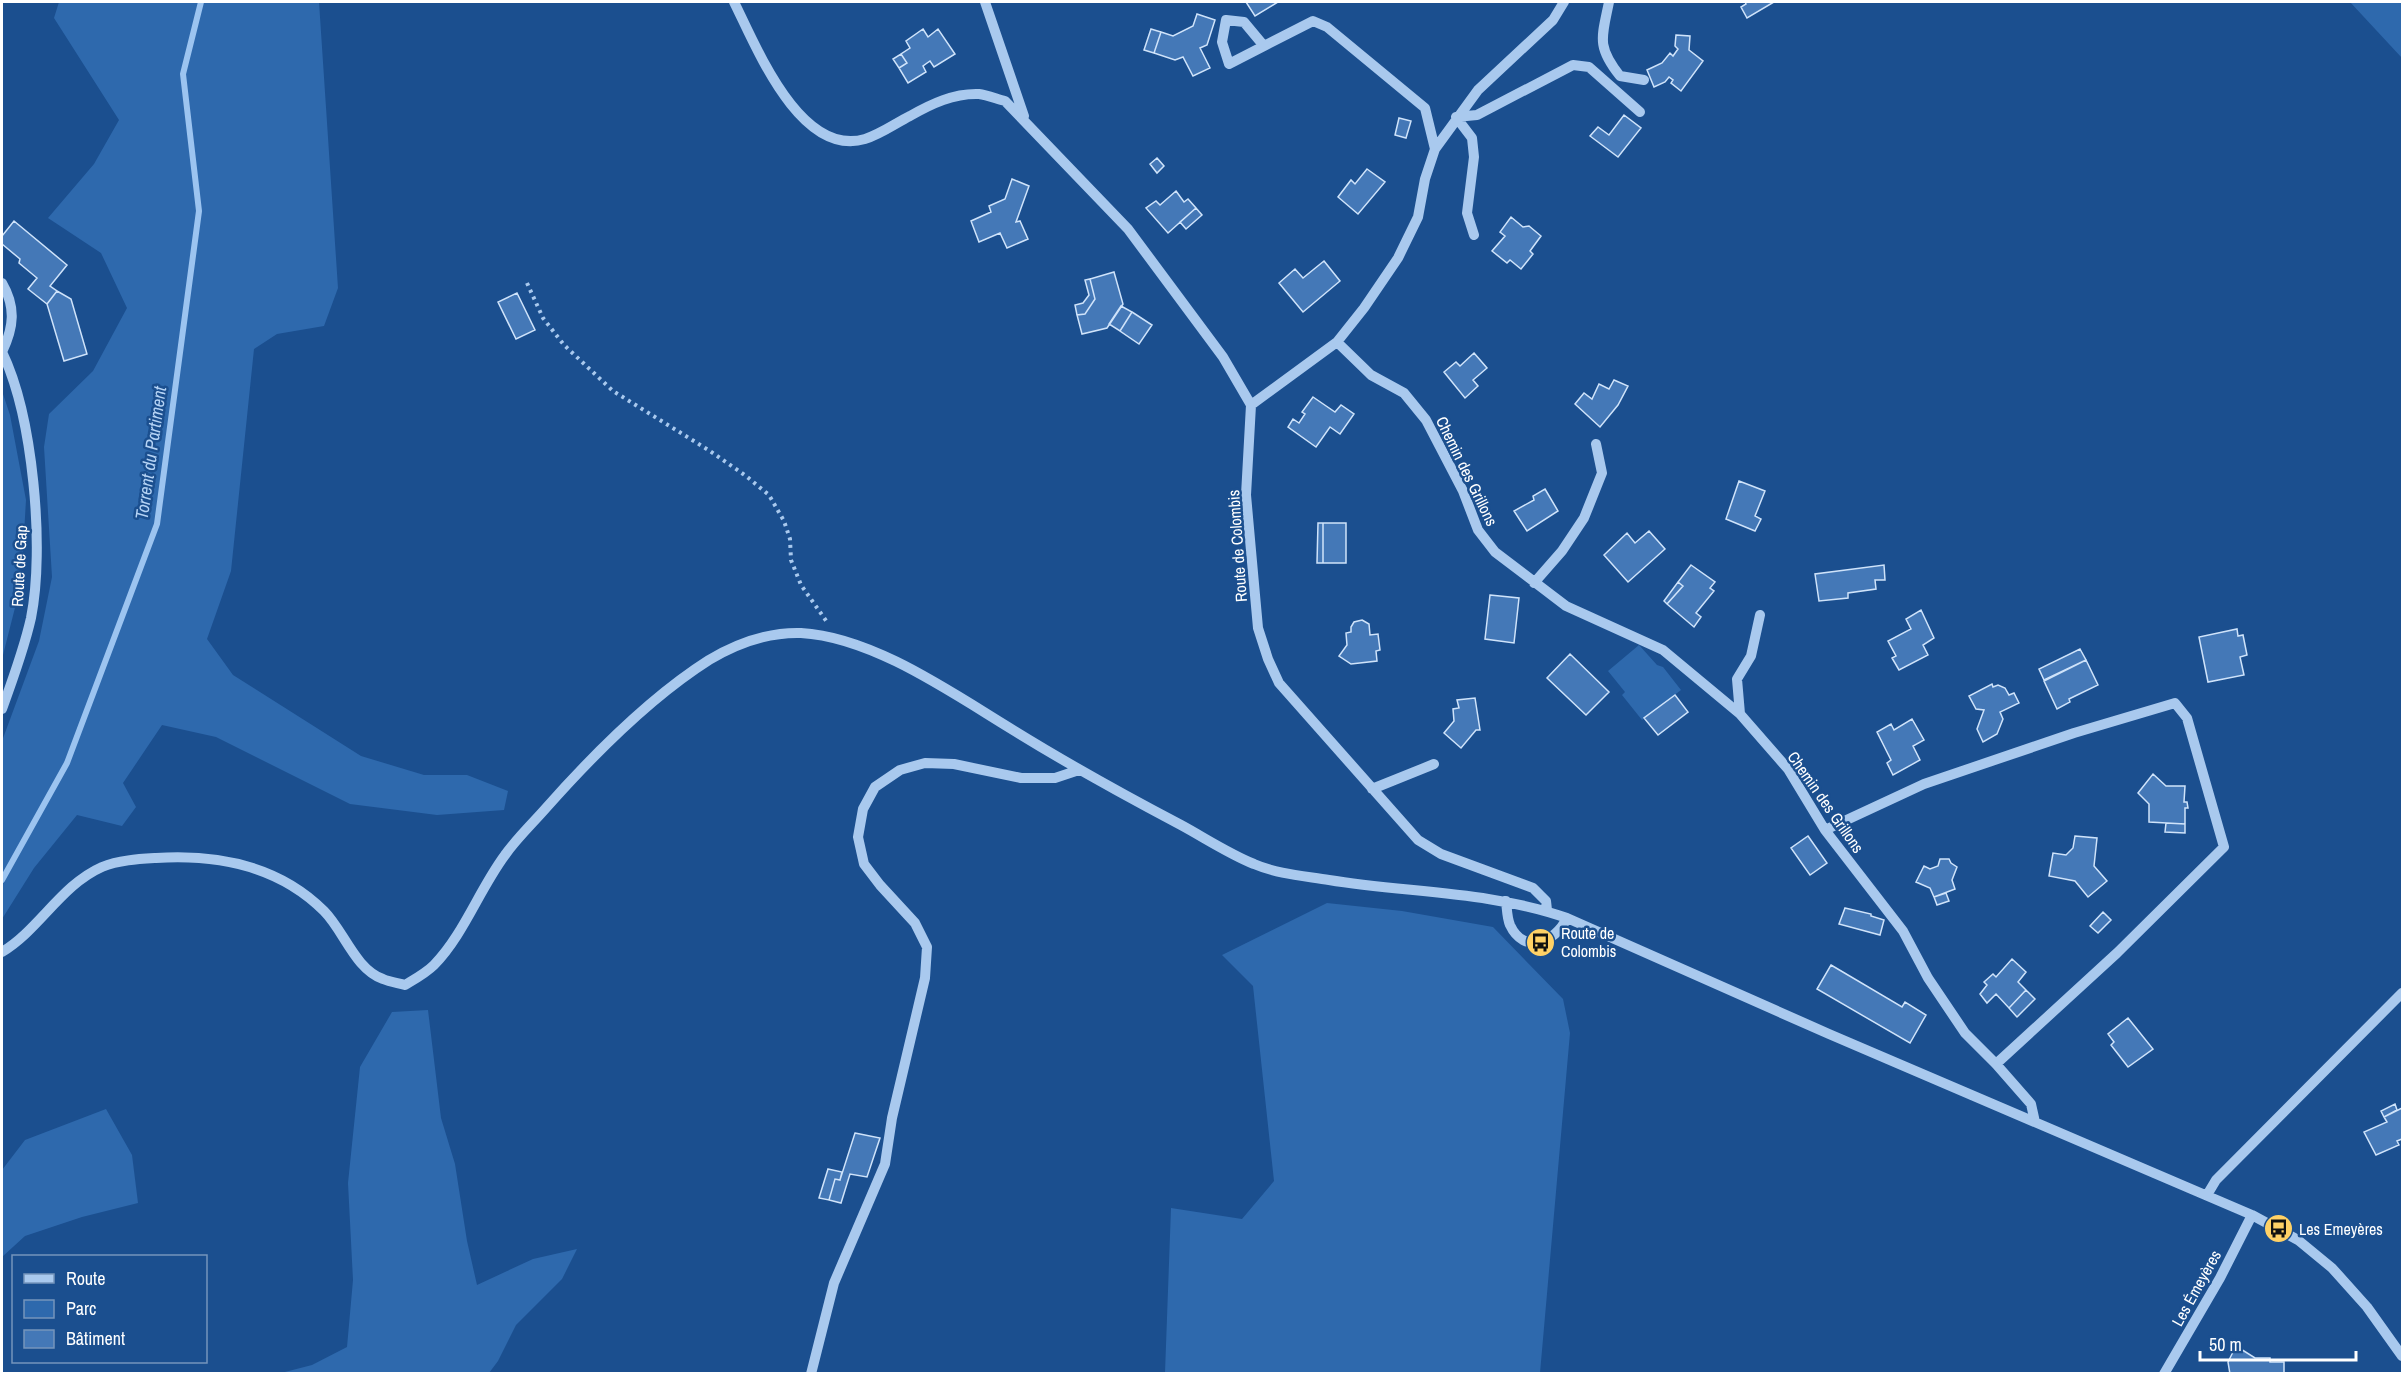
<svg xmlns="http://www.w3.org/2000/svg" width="2404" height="1375" viewBox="0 0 2404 1375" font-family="'Archivo Narrow',sans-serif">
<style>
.green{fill:#2e69ad}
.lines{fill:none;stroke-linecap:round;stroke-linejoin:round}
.stream{stroke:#9cc4f0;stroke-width:6}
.building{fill:#4478b7;stroke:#cfe3fa;stroke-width:1.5}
.path{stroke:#a9c9ee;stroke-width:4;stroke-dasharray:3 4.5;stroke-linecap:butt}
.minor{stroke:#a9c9ee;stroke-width:10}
.labels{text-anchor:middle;stroke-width:5;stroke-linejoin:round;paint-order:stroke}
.street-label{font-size:16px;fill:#fff;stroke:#1b4f8f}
.poi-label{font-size:16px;fill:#fff;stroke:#1b4f8f;text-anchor:start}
.water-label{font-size:18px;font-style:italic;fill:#b5d3f5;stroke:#1b4f8f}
</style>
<rect width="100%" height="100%" fill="#1b4f8f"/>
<path class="green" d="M 59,2 L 319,2 L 338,288 L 324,326 L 277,334 L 254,349 L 231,571 L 207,639 L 233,675 L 361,756 L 424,775 L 467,775 L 508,791 L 504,810 L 437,815 L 350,804 L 216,737 L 162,725 L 123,783 L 136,807 L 122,826 L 77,815 L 34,868 L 2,919 L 2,741 L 39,641 L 52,577 L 44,447 L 49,414 L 93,371 L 127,308 L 101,253 L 48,218 L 94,164 L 119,120 L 54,18 Z
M 2350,2 L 2402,2 L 2402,58 Z
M 2,391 L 10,415 L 26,500 L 21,584 L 2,659 Z
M 1639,645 L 1657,665 L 1663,667 L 1681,690 L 1642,720 L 1622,695 L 1625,692 L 1608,671 Z
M 1327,903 L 1402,911 L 1493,927 L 1563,999 L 1570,1033 L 1540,1373 L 1165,1373 L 1171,1208 L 1242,1219 L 1274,1181 L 1253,986 L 1222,955 Z
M 428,1010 L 441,1118 L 455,1164 L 467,1241 L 477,1285 L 533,1259 L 577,1249 L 562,1279 L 516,1325 L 498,1361 L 489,1373 L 281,1373 L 312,1365 L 347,1347 L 353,1280 L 348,1183 L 360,1067 L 392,1012 Z
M 106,1109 L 132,1155 L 138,1203 L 82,1217 L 25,1236 L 2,1257 L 2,1170 L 25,1140 Z"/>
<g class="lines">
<path class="stream" d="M 2,880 L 67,763 L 157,524 L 199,211 L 183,74 L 201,2"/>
</g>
<path class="building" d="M 1246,2 L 1278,2 L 1255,16 Z
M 1745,2 L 1774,2 L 1747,18 L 1741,7 L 1746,4 Z
M 1197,14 L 1215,20 L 1207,45 L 1200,48 L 1210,68 L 1193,76 L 1183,57 L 1175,60 L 1154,53 L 1161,32 L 1173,36 L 1193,26 Z
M 923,29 L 928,37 L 938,29 L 955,54 L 934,67 L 930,61 L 923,66 L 926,72 L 908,83 L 899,68 L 907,63 L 901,54 L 910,48 L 906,41 Z
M 1151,29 L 1161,32 L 1154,53 L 1144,50 Z
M 1676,35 L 1690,36 L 1689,50 L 1703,61 L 1681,91 L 1671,83 L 1673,80 L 1669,77 L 1665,82 L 1654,87 L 1647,70 L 1662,63 L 1670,53 L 1673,56 L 1678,49 L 1675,46 Z
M 901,54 L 907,63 L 899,68 L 893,59 Z
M 1624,115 L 1641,128 L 1618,157 L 1590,136 L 1598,127 L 1609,135 Z
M 1399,118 L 1411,121 L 1406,138 L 1395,135 Z
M 1157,158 L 1164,166 L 1157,173 L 1150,164 Z
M 1367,169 L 1385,182 L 1358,214 L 1338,197 L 1351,180 L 1355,184 Z
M 1012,179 L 1029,186 L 1016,222 L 1020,221 L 1028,239 L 1007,248 L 1000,233 L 979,242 L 971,221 L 991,212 L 989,206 L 1005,199 Z
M 1176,191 L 1184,202 L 1188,199 L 1196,208 L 1168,233 L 1146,208 L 1156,201 L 1160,205 Z
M 1196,208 L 1202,215 L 1186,229 L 1180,222 Z
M 1511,217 L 1523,227 L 1529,226 L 1541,236 L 1530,251 L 1533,254 L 1521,269 L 1510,260 L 1507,263 L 1492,251 L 1505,236 L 1500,232 Z
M 14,221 L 67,265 L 50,286 L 57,291 L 47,304 L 28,289 L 37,278 L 19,263 L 20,259 L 2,244 L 2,236 Z
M 1324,261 L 1340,281 L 1303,312 L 1279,283 L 1295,269 L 1303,278 Z
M 1114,272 L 1123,304 L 1107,328 L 1082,334 L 1077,315 L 1085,314 L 1095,299 L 1090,279 Z
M 1090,279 L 1095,299 L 1085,314 L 1077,315 L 1075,305 L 1083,303 L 1089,295 L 1085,280 Z
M 57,291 L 71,299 L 87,354 L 64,361 L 47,304 Z
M 517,293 L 535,330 L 516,339 L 498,302 Z
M 1121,306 L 1132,312 L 1120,331 L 1109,324 Z
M 1132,312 L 1152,325 L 1139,344 L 1120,331 Z
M 1474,353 L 1487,368 L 1473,380 L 1478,386 L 1465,398 L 1444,372 L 1456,362 L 1460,366 Z
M 1614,380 L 1628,386 L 1618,405 L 1600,427 L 1575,404 L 1584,393 L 1592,399 L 1599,384 L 1609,389 Z
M 1313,397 L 1335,412 L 1341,405 L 1354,414 L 1340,434 L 1330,427 L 1316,447 L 1288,427 L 1293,419 L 1299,423 L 1305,414 L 1302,412 Z
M 1739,481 L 1765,491 L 1755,516 L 1761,519 L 1755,531 L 1726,519 Z
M 1545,489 L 1558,511 L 1527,531 L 1514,511 L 1534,500 L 1533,496 Z
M 1318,523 L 1323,523 L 1323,563 L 1317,563 Z
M 1323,523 L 1346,523 L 1346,563 L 1323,563 Z
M 1649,531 L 1665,549 L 1628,582 L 1604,555 L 1627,533 L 1635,543 Z
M 1691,565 L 1715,582 L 1710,588 L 1714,591 L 1696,613 L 1701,617 L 1694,627 L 1667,604 L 1683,586 L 1678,582 Z
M 1884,565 L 1885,580 L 1875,580 L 1876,589 L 1848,593 L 1848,598 L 1819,601 L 1815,574 Z
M 1678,582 L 1683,586 L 1667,604 L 1664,601 Z
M 1490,595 L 1519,598 L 1514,643 L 1485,639 Z
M 1921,610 L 1934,638 L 1923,645 L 1928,655 L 1899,670 L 1892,658 L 1896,656 L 1888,641 L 1911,629 L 1906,619 Z
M 1362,620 L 1369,624 L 1370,635 L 1378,634 L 1380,650 L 1376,651 L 1377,661 L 1351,664 L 1339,656 L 1347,645 L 1346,633 L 1351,632 L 1351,627 L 1354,622 Z
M 2237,629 L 2238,636 L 2243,635 L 2247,655 L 2240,657 L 2244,675 L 2208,682 L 2199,637 Z
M 2080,649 L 2086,660 L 2044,680 L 2039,669 Z
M 1570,654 L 1609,692 L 1586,715 L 1547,678 Z
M 2086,660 L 2098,685 L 2069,699 L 2070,702 L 2057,709 L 2044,681 Z
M 1992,684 L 1993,687 L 1998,685 L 2005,688 L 2009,695 L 2014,693 L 2019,703 L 2000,712 L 2003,719 L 1997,734 L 1983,742 L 1977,729 L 1984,710 L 1976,709 L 1969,696 Z
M 1675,695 L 1688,712 L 1658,735 L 1644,718 Z
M 1475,698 L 1480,730 L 1476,730 L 1461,748 L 1444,733 L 1454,721 L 1453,709 L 1459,708 L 1457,700 Z
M 1912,719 L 1924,740 L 1913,746 L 1920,760 L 1893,775 L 1887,763 L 1891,760 L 1877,732 L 1891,724 L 1894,730 Z
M 2153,774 L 2166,786 L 2185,786 L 2184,802 L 2187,802 L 2188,808 L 2185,808 L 2185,824 L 2149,822 L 2149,804 L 2138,793 Z
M 2166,823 L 2185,824 L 2185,833 L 2165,832 Z
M 1808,836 L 1827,863 L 1810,875 L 1791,848 Z
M 2075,836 L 2097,838 L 2094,866 L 2107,881 L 2088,897 L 2075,881 L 2049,876 L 2053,853 L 2066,855 L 2073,848 Z
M 1940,859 L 1949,859 L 1951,863 L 1957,867 L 1952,880 L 1955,889 L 1934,897 L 1930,888 L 1916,882 L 1924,866 L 1930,869 L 1938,866 Z
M 1946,893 L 1949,901 L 1937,905 L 1934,897 Z
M 1845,908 L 1871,914 L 1871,916 L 1884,920 L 1880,935 L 1839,924 Z
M 2103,912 L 2111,920 L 2098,933 L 2090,926 Z
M 2012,959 L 2026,972 L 2018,982 L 2026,990 L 2009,1008 L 1996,994 L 1987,1003 L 1980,994 L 1987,985 L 1984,982 L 1993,974 L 1996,977 Z
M 1831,965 L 1902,1007 L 1905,1002 L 1926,1015 L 1910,1043 L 1817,989 Z
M 2026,990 L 2035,999 L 2017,1017 L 2009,1008 Z
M 2128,1018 L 2153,1049 L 2128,1067 L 2111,1045 L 2114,1042 L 2108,1034 Z
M 2395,1104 L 2397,1110 L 2384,1117 L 2381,1111 Z
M 2402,1108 L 2402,1139 L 2397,1141 L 2399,1145 L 2376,1155 L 2364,1132 L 2387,1122 L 2384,1117 Z
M 855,1133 L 880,1138 L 867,1177 L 850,1174 L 841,1203 L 829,1200 L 835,1179 L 840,1180 Z
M 828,1169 L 842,1172 L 840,1180 L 835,1179 L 829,1200 L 819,1198 Z
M 2236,1346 L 2255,1358 L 2270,1358 L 2270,1362 L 2284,1362 L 2284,1374 L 2230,1374 L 2228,1362 Z"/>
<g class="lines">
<path class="path" d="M 527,283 L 543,318 L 564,345 L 613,391 L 710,451 L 746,476 L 769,495 L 784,521 L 790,539 L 791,560 L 801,585 L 827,622"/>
<path class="minor" d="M 734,2 C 756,46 800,158 865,139 C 881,134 896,123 910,116 C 931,104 954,93 979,94 C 987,95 997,99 1005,101 L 1128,229 L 1223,357 L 1251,405 L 1246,495 L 1255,595 L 1258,628 L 1268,659 L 1279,683 L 1418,840 L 1441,854 L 1533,888 L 1546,901 L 1547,910
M 985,2 L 1024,116
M 1609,2 C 1602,37 1596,46 1620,76 L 1644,80
M 1264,46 L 1229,64 L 1222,42 L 1226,20 L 1244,22 L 1264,46 L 1313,21 L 1327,27 L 1425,108 L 1435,149
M 1456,117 L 1477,115 L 1573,65 L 1589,67 L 1640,112
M 1456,117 L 1472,138 L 1474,157 L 1467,213 L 1474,235
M 2,283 C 16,307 14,327 2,352
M 1337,342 L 1371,375 L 1404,393 L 1426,420 L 1463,491 L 1478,530 L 1495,552 L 1566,606 L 1663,650 L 1740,714 L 1788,769 L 1825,830 L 1903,931 L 1928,978 L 1965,1033 L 1996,1064 L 2031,1104 L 2035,1122
M 2,352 C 33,416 45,548 31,618 C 24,649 13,679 2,709
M 1251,405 L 1337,342 L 1364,308 L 1398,258 L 1418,217 L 1425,179 L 1435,149 L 1478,90 L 1553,20 L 1564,2
M 1534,583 L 1562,551 L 1584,518 L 1602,473 L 1596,444
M 1740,714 L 1737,679 L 1751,656 L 1760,615
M 1372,789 L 1434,764
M 1825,830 L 1924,784 L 2074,733 L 2175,703 L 2187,718 L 2224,847 L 2117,953 L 1996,1064
M 1506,901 C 1507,909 1507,918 1510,925 C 1524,955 1555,943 1567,918
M 2,952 C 39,930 61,885 102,867 C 119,860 139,859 156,858 C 219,854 279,866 324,911 C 344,931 355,969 383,979 C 390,982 398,983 405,985 C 415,979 426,973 434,965 C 464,934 479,890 505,855 C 517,838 532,824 546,808 C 593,755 649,698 709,660 C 736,644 769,632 801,633 C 873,637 952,693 1013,730 C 1068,764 1124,795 1181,825 C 1205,838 1229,854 1254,864 C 1277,874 1305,876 1329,880 C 1408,893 1490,891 1567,918 L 1829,1034 L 2252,1215 L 2298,1240 L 2332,1268 L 2367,1307 L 2402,1356
M 2207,1195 L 2216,1180 L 2402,993
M 811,1374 L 834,1283 L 885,1164 L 892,1118 L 925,978 L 927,947 L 915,923 L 880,885 L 864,864 L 858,837 L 863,809 L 875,787 L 900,770 L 925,763 L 954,764 L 1021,778 L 1055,778 L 1079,770
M 2164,1374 L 2220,1278 L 2252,1215"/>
</g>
<defs>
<symbol id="bus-disc" viewBox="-11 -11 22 22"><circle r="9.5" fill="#ffd166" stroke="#1b4f8f"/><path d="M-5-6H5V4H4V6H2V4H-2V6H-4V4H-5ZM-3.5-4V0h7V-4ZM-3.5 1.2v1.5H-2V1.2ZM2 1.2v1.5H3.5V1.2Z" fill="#111"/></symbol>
</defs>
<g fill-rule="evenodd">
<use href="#bus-disc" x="1524" y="926" width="33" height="33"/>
<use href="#bus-disc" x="2262" y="1212" width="33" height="33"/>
</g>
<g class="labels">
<g class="street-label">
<text transform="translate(1467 471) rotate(64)" y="6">Chemin des Grillons</text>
<text transform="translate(1237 546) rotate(-94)" y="6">Route de Colombis</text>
<text transform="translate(19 566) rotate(-87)" y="6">Route de Gap</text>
<text transform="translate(1826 802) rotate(55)" y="6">Chemin des Grillons</text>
<text transform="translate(2196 1288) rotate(-61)" y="6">Les Émeyères</text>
</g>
<g class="poi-label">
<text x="1561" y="939">Route de<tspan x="1561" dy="18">Colombis</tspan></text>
<text x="2299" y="1235">Les Emeyères</text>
</g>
<g class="water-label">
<text transform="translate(151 453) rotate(-82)" y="6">Torrent du Partiment</text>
</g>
</g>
<rect width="2404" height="1375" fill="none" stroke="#ffffff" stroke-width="6"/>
<rect x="12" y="1255" width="195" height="108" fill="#1b4f8f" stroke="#7695bc" stroke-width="1.5"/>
<rect x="24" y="1274" width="30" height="9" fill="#a9c9ee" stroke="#7695bc" stroke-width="1.5"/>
<text x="66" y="1285" font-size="18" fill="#ffffff">Route</text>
<rect x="24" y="1300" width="30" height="18" fill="#2e69ad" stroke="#7695bc" stroke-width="1.5"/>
<text x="66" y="1315" font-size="18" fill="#ffffff">Parc</text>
<rect x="24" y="1330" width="30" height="18" fill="#4478b7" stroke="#7695bc" stroke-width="1.5"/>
<text x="66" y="1345" font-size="18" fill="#ffffff">Bâtiment</text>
<path d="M2200 1351v9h156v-9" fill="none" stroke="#ffffff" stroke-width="3"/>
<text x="2209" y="1351" font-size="18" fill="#ffffff" stroke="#1b4f8f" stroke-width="4.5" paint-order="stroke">50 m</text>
</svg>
